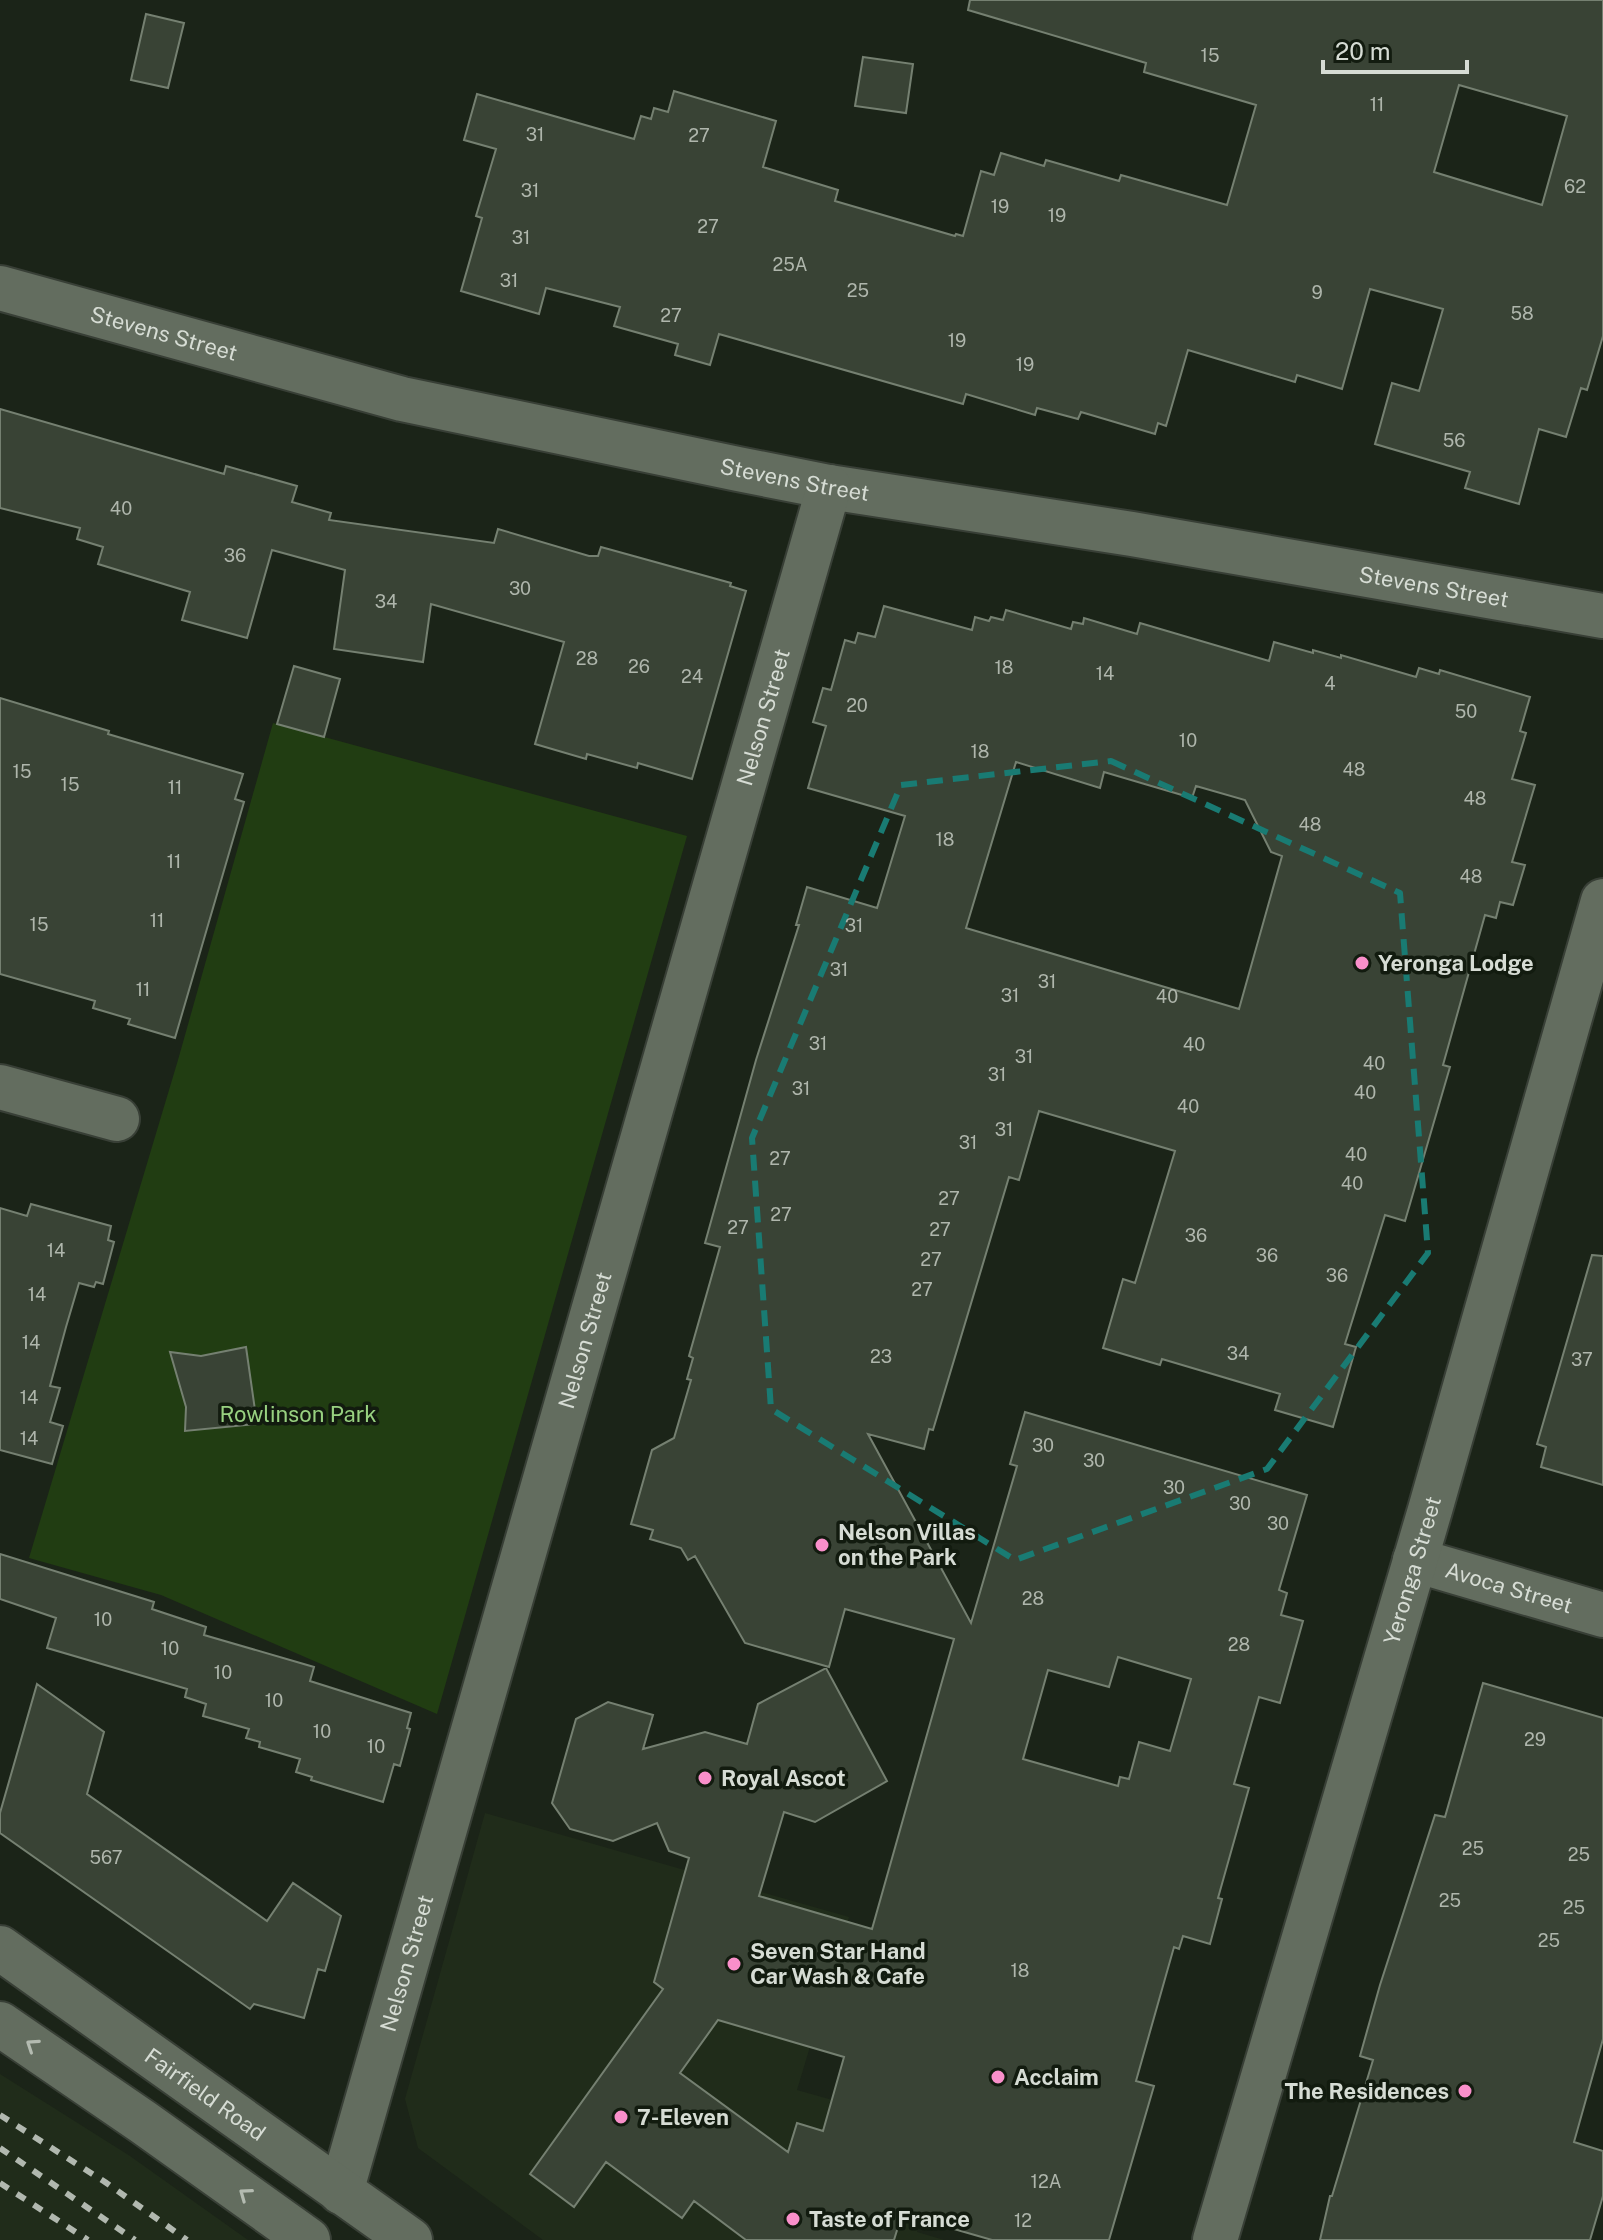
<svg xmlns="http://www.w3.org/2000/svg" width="1603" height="2240" viewBox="0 0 1603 2240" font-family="'Public Sans',sans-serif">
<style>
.built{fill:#202c1a}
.green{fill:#213d12}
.building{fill:#394335;stroke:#758071;stroke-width:2;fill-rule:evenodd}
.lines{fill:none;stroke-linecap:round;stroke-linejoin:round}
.minor-casing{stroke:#383f36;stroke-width:48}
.secondary-casing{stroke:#383f36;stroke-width:48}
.minor{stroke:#636d5f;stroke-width:44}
.secondary{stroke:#636d5f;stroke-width:44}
.rail{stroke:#b1b8af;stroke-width:6;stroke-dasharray:10 10;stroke-linecap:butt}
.oneway{stroke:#b4bbb1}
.marked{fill:none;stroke:#197b73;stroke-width:6;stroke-dasharray:16 10;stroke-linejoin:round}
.poi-dot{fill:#f98fca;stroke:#121b0f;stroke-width:3}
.labels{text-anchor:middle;stroke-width:7;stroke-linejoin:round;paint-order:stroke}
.number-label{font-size:18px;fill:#afb6ac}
.street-label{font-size:22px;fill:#d6dcd4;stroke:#121b0f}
.poi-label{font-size:22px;font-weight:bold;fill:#d6dcd4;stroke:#121b0f;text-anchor:start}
.park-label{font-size:22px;fill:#98d180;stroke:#121b0f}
</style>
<rect width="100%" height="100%" fill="#1b2418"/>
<path class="built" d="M 485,1813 L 849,1917 L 797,2090 L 946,2132 L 917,2232 L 944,2240 L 543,2240 L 418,2148 L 405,2099 Z
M 0,2074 L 130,2156 L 248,2240 L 0,2240 Z"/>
<path class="green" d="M 273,723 L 687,836 L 437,1714 L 161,1595 L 29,1558 L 178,1060 Z"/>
<path class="building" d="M 970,0 L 1603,0 L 1603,336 L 1587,390 L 1581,388 L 1566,437 L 1539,429 L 1519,504 L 1465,488 L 1470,472 L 1375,444 L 1392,383 L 1419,391 L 1443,309 L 1370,289 L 1342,389 L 1297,375 L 1295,382 L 1188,350 L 1166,426 L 1158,423 L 1155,434 L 1081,412 L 1078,419 L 1037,408 L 1035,415 L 966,394 L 963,404 L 719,334 L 710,365 L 675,355 L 678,344 L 614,326 L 620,307 L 546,288 L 539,314 L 461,291 L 482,218 L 476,216 L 496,149 L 464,140 L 477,94 L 634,139 L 641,116 L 651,119 L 654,108 L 668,112 L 674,91 L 776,121 L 763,167 L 838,190 L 835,201 L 955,236 L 956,234 L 963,236 L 981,171 L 994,175 L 1001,153 L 1044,166 L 1046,160 L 1119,181 L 1121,175 L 1227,205 L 1256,105 L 1144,72 L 1146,63 L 968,10 ZM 1459,85 L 1567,116 L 1542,205 L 1434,172 Z
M 146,14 L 184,23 L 168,88 L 131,80 Z
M 863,57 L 913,64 L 906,113 L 855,106 Z
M 0,409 L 224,474 L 226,466 L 297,486 L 292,502 L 331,513 L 329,520 L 494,543 L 498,529 L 589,556 L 598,556 L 601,547 L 731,583 L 730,586 L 746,591 L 692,779 L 638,763 L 637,768 L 587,754 L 586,759 L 535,744 L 564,642 L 431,604 L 423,662 L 334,649 L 345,570 L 272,550 L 247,638 L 182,620 L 190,592 L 98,564 L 103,547 L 77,539 L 80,528 L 0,508 Z
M 884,606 L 972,630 L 975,617 L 989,621 L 991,617 L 1003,620 L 1006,610 L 1071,629 L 1073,622 L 1083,624 L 1084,618 L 1137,634 L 1140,623 L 1269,661 L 1274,642 L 1313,653 L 1313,650 L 1341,658 L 1341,655 L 1416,677 L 1419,668 L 1439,674 L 1440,670 L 1530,697 L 1520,731 L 1526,733 L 1512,779 L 1535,785 L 1512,862 L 1525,865 L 1513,905 L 1500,902 L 1496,918 L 1485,915 L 1443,1065 L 1450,1067 L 1405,1221 L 1385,1215 L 1345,1344 L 1356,1347 L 1333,1427 L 1275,1410 L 1280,1394 L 1162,1359 L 1160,1365 L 1103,1348 L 1123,1279 L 1135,1283 L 1175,1151 L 1039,1111 L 1019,1180 L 1009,1177 L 933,1430 L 929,1429 L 924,1449 L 868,1434 L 971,1623 L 1017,1466 L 1010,1464 L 1025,1412 L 1307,1495 L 1279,1590 L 1287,1593 L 1281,1615 L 1303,1621 L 1280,1703 L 1259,1697 L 1234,1784 L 1249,1788 L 1218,1898 L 1222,1899 L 1210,1944 L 1183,1936 L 1179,1949 L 1174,1947 L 1136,2081 L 1154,2086 L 1109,2240 L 992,2240 L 902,2214 L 894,2240 L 746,2240 L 694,2201 L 682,2218 L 606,2162 L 574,2207 L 530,2174 L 663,1989 L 654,1982 L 689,1858 L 669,1851 L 657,1823 L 613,1841 L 570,1829 L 552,1803 L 576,1719 L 608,1702 L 653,1715 L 643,1749 L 705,1732 L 747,1744 L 758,1704 L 826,1668 L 887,1781 L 815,1822 L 784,1812 L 759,1896 L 872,1929 L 954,1639 L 845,1609 L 829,1667 L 745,1643 L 695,1556 L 688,1560 L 681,1548 L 650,1539 L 653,1530 L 631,1524 L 652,1450 L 674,1438 L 691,1380 L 687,1379 L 693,1358 L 689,1356 L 720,1247 L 705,1243 L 756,1060 L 799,925 L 796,925 L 807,887 L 877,908 L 905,816 L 808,788 L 826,726 L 813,722 L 823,688 L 831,690 L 845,640 L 855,643 L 858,633 L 875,637 ZM 1016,762 L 1100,788 L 1104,772 L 1192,798 L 1196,786 L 1245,800 L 1271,852 L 1282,856 L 1239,1009 L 966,928 ZM 1118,1657 L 1191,1679 L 1170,1751 L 1139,1742 L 1129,1779 L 1120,1777 L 1118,1786 L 1023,1759 L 1048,1670 L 1109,1687 ZM 718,2020 L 844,2057 L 823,2131 L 797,2123 L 788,2152 L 680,2073 Z
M 294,666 L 340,679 L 324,737 L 277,724 Z
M 0,698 L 109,731 L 108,734 L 243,774 L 235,799 L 244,802 L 175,1038 L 128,1024 L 130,1019 L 93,1008 L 95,1001 L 0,974 Z
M 31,1204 L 111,1226 L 108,1240 L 114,1242 L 103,1284 L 96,1282 L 94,1287 L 79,1283 L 66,1327 L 50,1386 L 60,1388 L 50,1422 L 63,1426 L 52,1464 L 0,1450 L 0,1208 L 27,1216 Z
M 1592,1255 L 1603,1256 L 1603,1485 L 1541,1467 L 1546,1447 L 1537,1444 Z
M 246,1347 L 257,1424 L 185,1431 L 186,1407 L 170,1352 L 201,1356 Z
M 0,1554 L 154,1602 L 152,1609 L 206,1627 L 204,1635 L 314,1667 L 310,1681 L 411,1713 L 407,1728 L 410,1729 L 400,1766 L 394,1764 L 383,1802 L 311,1780 L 312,1777 L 296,1772 L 300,1759 L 259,1747 L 260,1742 L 246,1738 L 249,1729 L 203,1716 L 206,1704 L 185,1697 L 187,1689 L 47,1648 L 56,1618 L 0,1599 Z
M 1483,1683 L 1603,1718 L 1603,2039 L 1574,2142 L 1603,2151 L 1603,2196 L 1590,2240 L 1320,2240 L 1330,2196 L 1332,2196 L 1373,2060 L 1360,2056 L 1380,1985 L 1435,1815 L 1445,1817 Z
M 37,1684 L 104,1732 L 87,1794 L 267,1921 L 293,1883 L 341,1916 L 325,1971 L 318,1969 L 304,2018 L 254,2004 L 250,2009 L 0,1833 L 0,1813 Z"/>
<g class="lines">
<defs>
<g id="minor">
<path id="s1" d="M 0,288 L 402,399 L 738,469 L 829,487 L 1132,534 L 1603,616"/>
<path d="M 0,1087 L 117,1119"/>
<path id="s2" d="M 1415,1560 L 1603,1615"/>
<path id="s3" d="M 341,2192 L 829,487"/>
<path id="s4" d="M 1215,2240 L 1430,1510 L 1603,901"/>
</g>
<g id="secondary">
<path id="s5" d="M 0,1948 L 410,2240"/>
<path d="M 0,2024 L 143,2122 L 308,2240"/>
</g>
</defs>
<use href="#minor" class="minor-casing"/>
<use href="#secondary" class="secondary-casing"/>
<use href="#minor" class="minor"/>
<use href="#secondary" class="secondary"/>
<path class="rail" d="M 0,2115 L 105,2182 L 187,2240
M 0,2148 L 135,2240
M 0,2183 L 88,2240"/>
</g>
<defs><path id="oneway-chevron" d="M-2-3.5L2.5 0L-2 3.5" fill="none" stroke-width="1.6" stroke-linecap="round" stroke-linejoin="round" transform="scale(2)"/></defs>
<g class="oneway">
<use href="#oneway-chevron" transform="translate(32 2045) rotate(-146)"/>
<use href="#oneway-chevron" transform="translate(245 2194) rotate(-144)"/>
</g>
<path class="marked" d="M 1111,761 L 1400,893 L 1428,1253 L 1267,1469 L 1015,1560 L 771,1409 L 752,1138 L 901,785 Z"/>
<g class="poi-dot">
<circle cx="1362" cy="963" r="8"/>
<circle cx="822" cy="1545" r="8"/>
<circle cx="705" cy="1778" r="8"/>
<circle cx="734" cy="1964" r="8"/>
<circle cx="998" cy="2077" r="8"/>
<circle cx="1465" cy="2091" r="8"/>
<circle cx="621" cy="2117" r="8"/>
<circle cx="793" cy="2219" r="8"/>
</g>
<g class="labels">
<g class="number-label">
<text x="1210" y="62">15</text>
<text x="1377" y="111">11</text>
<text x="535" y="141">31</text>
<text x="699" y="142">27</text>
<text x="1575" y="193">62</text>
<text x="530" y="197">31</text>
<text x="1000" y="213">19</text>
<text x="1057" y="222">19</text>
<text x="708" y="233">27</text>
<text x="521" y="244">31</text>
<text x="790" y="271">25A</text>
<text x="509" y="287">31</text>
<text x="858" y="297">25</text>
<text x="1317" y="299">9</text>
<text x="1522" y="320">58</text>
<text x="671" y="322">27</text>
<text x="957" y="347">19</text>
<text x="1025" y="371">19</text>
<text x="1454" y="447">56</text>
<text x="121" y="515">40</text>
<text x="235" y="562">36</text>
<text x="520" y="595">30</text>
<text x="386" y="608">34</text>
<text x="587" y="665">28</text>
<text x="639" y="673">26</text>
<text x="1004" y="674">18</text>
<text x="1105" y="680">14</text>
<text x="692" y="683">24</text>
<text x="1330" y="690">4</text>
<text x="857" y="712">20</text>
<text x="1466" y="718">50</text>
<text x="1188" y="747">10</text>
<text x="980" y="758">18</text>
<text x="1354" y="776">48</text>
<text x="22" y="778">15</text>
<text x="70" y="791">15</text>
<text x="175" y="794">11</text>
<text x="1475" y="805">48</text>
<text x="1310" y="831">48</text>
<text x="945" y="846">18</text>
<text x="174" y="868">11</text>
<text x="1471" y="883">48</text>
<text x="157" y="927">11</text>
<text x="39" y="931">15</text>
<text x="854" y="932">31</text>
<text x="839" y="976">31</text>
<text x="1047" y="988">31</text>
<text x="143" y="996">11</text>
<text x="1010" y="1002">31</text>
<text x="1167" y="1003">40</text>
<text x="818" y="1050">31</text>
<text x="1194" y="1051">40</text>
<text x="1024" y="1063">31</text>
<text x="1374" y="1070">40</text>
<text x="997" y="1081">31</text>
<text x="801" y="1095">31</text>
<text x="1365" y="1099">40</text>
<text x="1188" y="1113">40</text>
<text x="1004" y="1136">31</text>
<text x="968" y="1149">31</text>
<text x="1356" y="1161">40</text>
<text x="780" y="1165">27</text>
<text x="1352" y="1190">40</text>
<text x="949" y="1205">27</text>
<text x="781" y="1221">27</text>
<text x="738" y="1234">27</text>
<text x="940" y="1236">27</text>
<text x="1196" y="1242">36</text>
<text x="56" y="1257">14</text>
<text x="1267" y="1262">36</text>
<text x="931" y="1266">27</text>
<text x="1337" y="1282">36</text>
<text x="922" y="1296">27</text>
<text x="37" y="1301">14</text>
<text x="31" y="1349">14</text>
<text x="1238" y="1360">34</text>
<text x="881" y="1363">23</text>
<text x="1582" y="1366">37</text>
<text x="29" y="1404">14</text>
<text x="29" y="1445">14</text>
<text x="1043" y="1452">30</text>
<text x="1094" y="1467">30</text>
<text x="1174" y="1494">30</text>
<text x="1240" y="1510">30</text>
<text x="1278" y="1530">30</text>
<text x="1033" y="1605">28</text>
<text x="103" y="1626">10</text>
<text x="1239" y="1651">28</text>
<text x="170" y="1655">10</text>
<text x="223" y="1679">10</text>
<text x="274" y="1707">10</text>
<text x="322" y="1738">10</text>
<text x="1535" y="1746">29</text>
<text x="376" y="1753">10</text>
<text x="1473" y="1855">25</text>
<text x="1579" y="1861">25</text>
<text x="106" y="1864">567</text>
<text x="1450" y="1907">25</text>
<text x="1574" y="1914">25</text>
<text x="1549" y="1947">25</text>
<text x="1020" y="1977">18</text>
<text x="1046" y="2188">12A</text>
<text x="1023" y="2227">12</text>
</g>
<g class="street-label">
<text dy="8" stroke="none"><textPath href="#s1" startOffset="170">Stevens Street</textPath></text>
<text dy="8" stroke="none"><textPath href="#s1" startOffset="818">Stevens Street</textPath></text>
<text dy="8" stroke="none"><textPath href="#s1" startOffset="1466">Stevens Street</textPath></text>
<text dy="8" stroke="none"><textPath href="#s3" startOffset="1534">Nelson Street</textPath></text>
<text dy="8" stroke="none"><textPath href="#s3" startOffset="886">Nelson Street</textPath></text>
<text dy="8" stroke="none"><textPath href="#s4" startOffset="698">Yeronga Street</textPath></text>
<text dy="8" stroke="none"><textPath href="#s2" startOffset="98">Avoca Street</textPath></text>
<text dy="8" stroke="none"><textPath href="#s3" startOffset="238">Nelson Street</textPath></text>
<text dy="8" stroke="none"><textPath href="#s5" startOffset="252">Fairfield Road</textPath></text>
</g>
<g class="poi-label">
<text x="1378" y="971">Yeronga Lodge</text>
<text x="838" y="1540">Nelson Villas<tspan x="838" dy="25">on the Park</tspan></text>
<text x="721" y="1786">Royal Ascot</text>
<text x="750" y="1959">Seven Star Hand<tspan x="750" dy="25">Car Wash &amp; Cafe</tspan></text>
<text x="1014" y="2085">Acclaim</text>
<text x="1449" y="2099" text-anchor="end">The Residences</text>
<text x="637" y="2125">7-Eleven</text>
<text x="809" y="2227">Taste of France</text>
</g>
<g class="park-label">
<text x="298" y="1422">Rowlinson Park</text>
</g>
</g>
<path d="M1323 60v12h144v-12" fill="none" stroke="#d6dcd4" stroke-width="4"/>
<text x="1335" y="60" font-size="24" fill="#d6dcd4" stroke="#121b0f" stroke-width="6" paint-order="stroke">20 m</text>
</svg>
